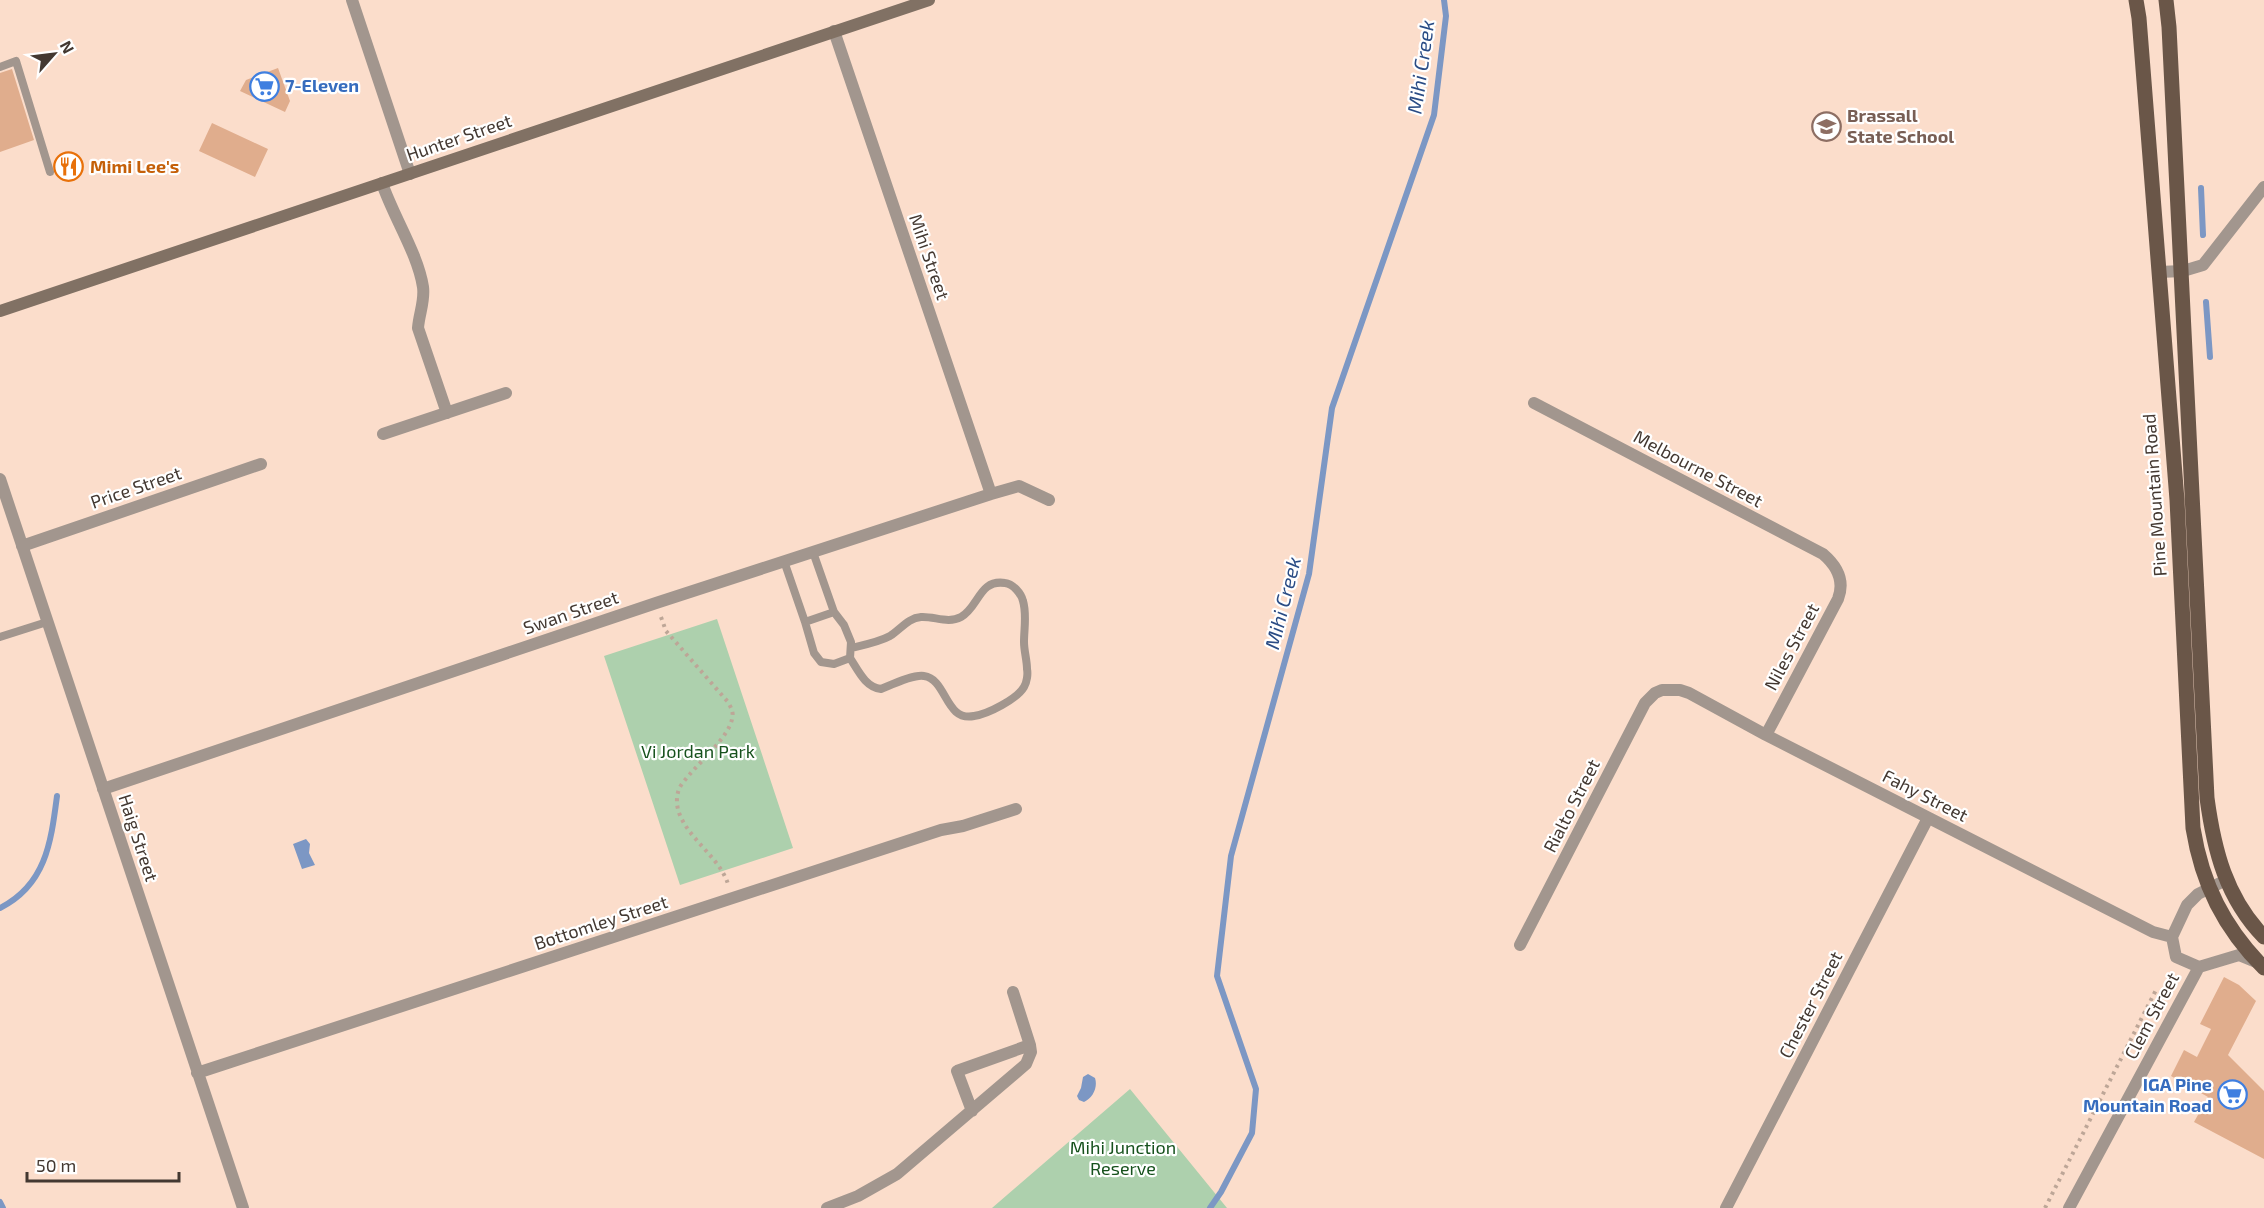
<svg xmlns="http://www.w3.org/2000/svg" width="2264" height="1208" viewBox="0 0 2264 1208" font-family="'Exo 2',sans-serif">
<style>
.green{fill:#add0ad}
.water{fill:#7c97c4}
.lines{fill:none;stroke-linecap:round;stroke-linejoin:round}
.stream{stroke:#7c97c4;stroke-width:6}
.building{fill:#e0ad8d}
.path{stroke:#bda697;stroke-width:4;stroke-dasharray:3 4.5;stroke-linecap:butt}
.lane{stroke:#a2968e;stroke-width:8}
.street{stroke:#a2968e;stroke-width:12}
.secondary{stroke:#817164;stroke-width:12}
.primary{stroke:#6a5648;stroke-width:15}
.labels{text-anchor:middle;stroke-width:4.5;stroke-linejoin:round;paint-order:stroke}
.shop-label{font-size:18px;font-weight:bold;fill:#366cbe;stroke:#fff;text-anchor:start}
.education-label{font-size:18px;font-weight:bold;fill:#785e54;stroke:#fff;text-anchor:start}
.street-label{font-size:18px;fill:#433831;stroke:#fff}
.food-label{font-size:18px;font-weight:bold;fill:#c56008;stroke:#fff;text-anchor:start}
.park-label{font-size:18px;fill:#16511c;stroke:#fff}
.water-label{font-size:20px;font-style:italic;fill:#2a4c85;stroke:#fff}
</style>
<rect width="100%" height="100%" fill="#fbddcb"/>
<path class="green" d="M 717,619 L 793,848 L 680,885 L 604,656 Z
M 1130,1089 L 1227,1208 L 992,1208 Z"/>
<path class="water" d="M 306,839 L 310,844 L 309,853 L 315,865 L 302,869 L 293,844 Z
M 1088,1074 L 1095,1078 C 1098,1087 1093,1098 1084,1102 L 1079,1100 L 1077,1096 L 1081,1088 L 1083,1077 Z"/>
<g class="lines">
<path class="stream" d="M 2201,188 L 2203,235
M 2206,302 L 2210,357
M 0,908 C 46,885 51,842 57,796
M 0,1202 L 3,1208
M 1210,1208 L 1221,1192 L 1252,1133 L 1256,1089 L 1217,976 L 1231,856 L 1309,574 L 1332,408 L 1434,115 L 1446,16 L 1444,0"/>
</g>
<path class="building" d="M 278,68 L 290,101 L 285,112 L 240,91 L 246,80 Z
M 12,69 L 34,140 L 0,152 L 0,73 Z
M 212,123 L 268,149 L 255,177 L 199,151 Z
M 2224,977 L 2239,985 L 2256,1001 L 2228,1055 L 2264,1091 L 2264,1159 L 2194,1122 L 2208,1097 L 2171,1076 L 2184,1050 L 2197,1057 L 2211,1029 L 2200,1024 Z"/>
<g class="lines">
<path class="path" d="M 661,617 L 666,631 L 728,702 C 731,708 734,712 732,719 C 729,736 701,761 690,774 C 686,779 681,784 679,789 C 666,826 718,851 728,884
M 2045,1208 L 2157,988"/>
<path class="lane" d="M 0,67 L 16,61 L 50,172
M 813,552 L 834,612 L 844,625 L 851,642 L 850,658 L 834,664 L 821,662 L 814,653 L 805,622 L 834,612
M 784,561 L 805,622
M 0,637 L 47,622
M 850,658 C 858,670 865,687 881,689 C 891,685 914,674 924,676 C 947,679 945,722 974,716 C 988,714 1017,699 1024,687 C 1027,682 1028,674 1027,669 C 1027,660 1024,651 1024,642 C 1024,629 1027,614 1023,601 C 1021,593 1013,584 1005,583 C 979,579 979,607 961,617 C 948,624 934,616 921,617 C 908,618 901,629 890,636 C 879,642 864,645 851,648"/>
<path class="street" d="M 352,0 L 410,174
M 834,31 L 991,494
M 382,183 C 393,216 418,254 423,287 C 425,301 419,314 418,328 L 447,413
M 2159,272 L 2183,271 L 2203,265 L 2264,187
M 1534,403 L 1823,554 C 1837,566 1845,581 1838,599 L 1766,735
M 383,434 L 506,393
M 0,479 L 243,1208
M 22,546 L 261,464
M 103,789 L 656,603 L 991,494 L 1019,486 L 1049,500
M 2226,880 L 2198,894 L 2187,905 L 2172,937 L 2176,957 L 2199,967 L 2239,955 L 2256,962
M 1520,945 L 1645,703 L 1655,693 L 1662,690 L 1680,690 L 1689,693 L 1766,735 L 2153,932 L 2172,937
M 197,1073 L 941,830 L 963,826 L 1016,809
M 972,1111 L 957,1071 L 1030,1045
M 827,1208 L 858,1196 L 897,1174 L 1026,1064 L 1031,1052 L 1030,1045 L 1013,992
M 1726,1208 L 1928,818
M 2069,1208 L 2199,967"/>
<path class="secondary" d="M 0,311 L 929,0"/>
<path class="primary" d="M 2136,0 L 2139,18 L 2177,500 L 2193,828 C 2202,884 2224,928 2264,968
M 2166,0 L 2169,27 L 2207,798 C 2214,850 2226,898 2264,937"/>
</g>
<defs>
<symbol id="supermarket-ring" viewBox="-11 -11 22 22"><circle r="9.5" fill="#fff" stroke="#3f7fe0" stroke-width="1.5"/><path d="M-6-5.5h2.5l.6 2H6L4.5 2H-2.5L-4.4-4H-6ZM-1.5 3.2a1.3 1.3 0 1 0 .1 0ZM3 3.2a1.3 1.3 0 1 0 .1 0Z" fill="#3f7fe0"/></symbol>
<symbol id="school-ring" viewBox="-11 -11 22 22"><circle r="9.5" fill="#fff" stroke="#8d6e63" stroke-width="1.5"/><path d="M0-5L7-2L0 1L-7-2ZM-4 1L0 2.5L4 1V4Q0 6-4 4Z" fill="#8d6e63"/></symbol>
<symbol id="restaurant-ring" viewBox="-11 -11 22 22"><circle r="9.5" fill="#fff" stroke="#e8710a" stroke-width="1.5"/><path d="M-5-6h1v4h1v-4h1v4h1v-4h1v5L-1.5 .5V6h-2V.5L-5-1ZM5-6V6H3V1.5H1.5Q1.5-4 5-6Z" fill="#e8710a"/></symbol>
</defs>
<g fill-rule="evenodd">
<use href="#supermarket-ring" x="248" y="70" width="33" height="33"/>
<use href="#school-ring" x="1810" y="110" width="33" height="33"/>
<use href="#restaurant-ring" x="52" y="150" width="33" height="33"/>
<use href="#supermarket-ring" x="2216" y="1078" width="33" height="33"/>
</g>
<g class="labels">
<g class="shop-label">
<text x="285" y="92">7-Eleven</text>
<text x="2212" y="1091" text-anchor="end">IGA Pine<tspan x="2212" dy="21">Mountain Road</tspan></text>
</g>
<g class="education-label">
<text x="1847" y="122">Brassall<tspan x="1847" dy="21">State School</tspan></text>
</g>
<g class="street-label">
<text transform="translate(459 138) rotate(-19)" y="6">Hunter Street</text>
<text transform="translate(929 257) rotate(71)" y="6">Mihi Street</text>
<text transform="translate(1698 469) rotate(28)" y="6">Melbourne Street</text>
<text transform="translate(136 488) rotate(-19)" y="6">Price Street</text>
<text transform="translate(2155 495) rotate(-94)" y="6">Pine Mountain Road</text>
<text transform="translate(571 613) rotate(-19)" y="6">Swan Street</text>
<text transform="translate(1792 647) rotate(-62)" y="6">Niles Street</text>
<text transform="translate(1925 796) rotate(27)" y="6">Fahy Street</text>
<text transform="translate(1572 806) rotate(-63)" y="6">Rialto Street</text>
<text transform="translate(138 838) rotate(72)" y="6">Haig Street</text>
<text transform="translate(601 923) rotate(-18)" y="6">Bottomley Street</text>
<text transform="translate(1811 1005) rotate(-63)" y="6">Chester Street</text>
<text transform="translate(2152 1016) rotate(-62)" y="6">Clem Street</text>
</g>
<g class="food-label">
<text x="90" y="173">Mimi Lee's</text>
</g>
<g class="park-label">
<text x="698" y="758">Vi Jordan Park</text>
<text x="1123" y="1154">Mihi Junction<tspan x="1123" dy="21">Reserve</tspan></text>
</g>
<g class="water-label">
<text transform="translate(1421 67) rotate(-82)" y="7">Mihi Creek</text>
<text transform="translate(1283 603) rotate(-76)" y="7">Mihi Creek</text>
</g>
</g>
<g transform="translate(54 54) rotate(62)" stroke="#ffffff" stroke-width="4.5" paint-order="stroke">
<path d="M0-4.5L10 22L0 15L-10 22Z" fill="#433831"/>
<text y="-9" font-size="16" font-weight="bold" text-anchor="middle" fill="#433831">N</text>
</g>
<path d="M27 1172v9h152v-9" fill="none" stroke="#433831" stroke-width="3"/>
<text x="36" y="1172" font-size="18" fill="#433831" stroke="#ffffff" stroke-width="4.5" paint-order="stroke">50 m</text>
</svg>
